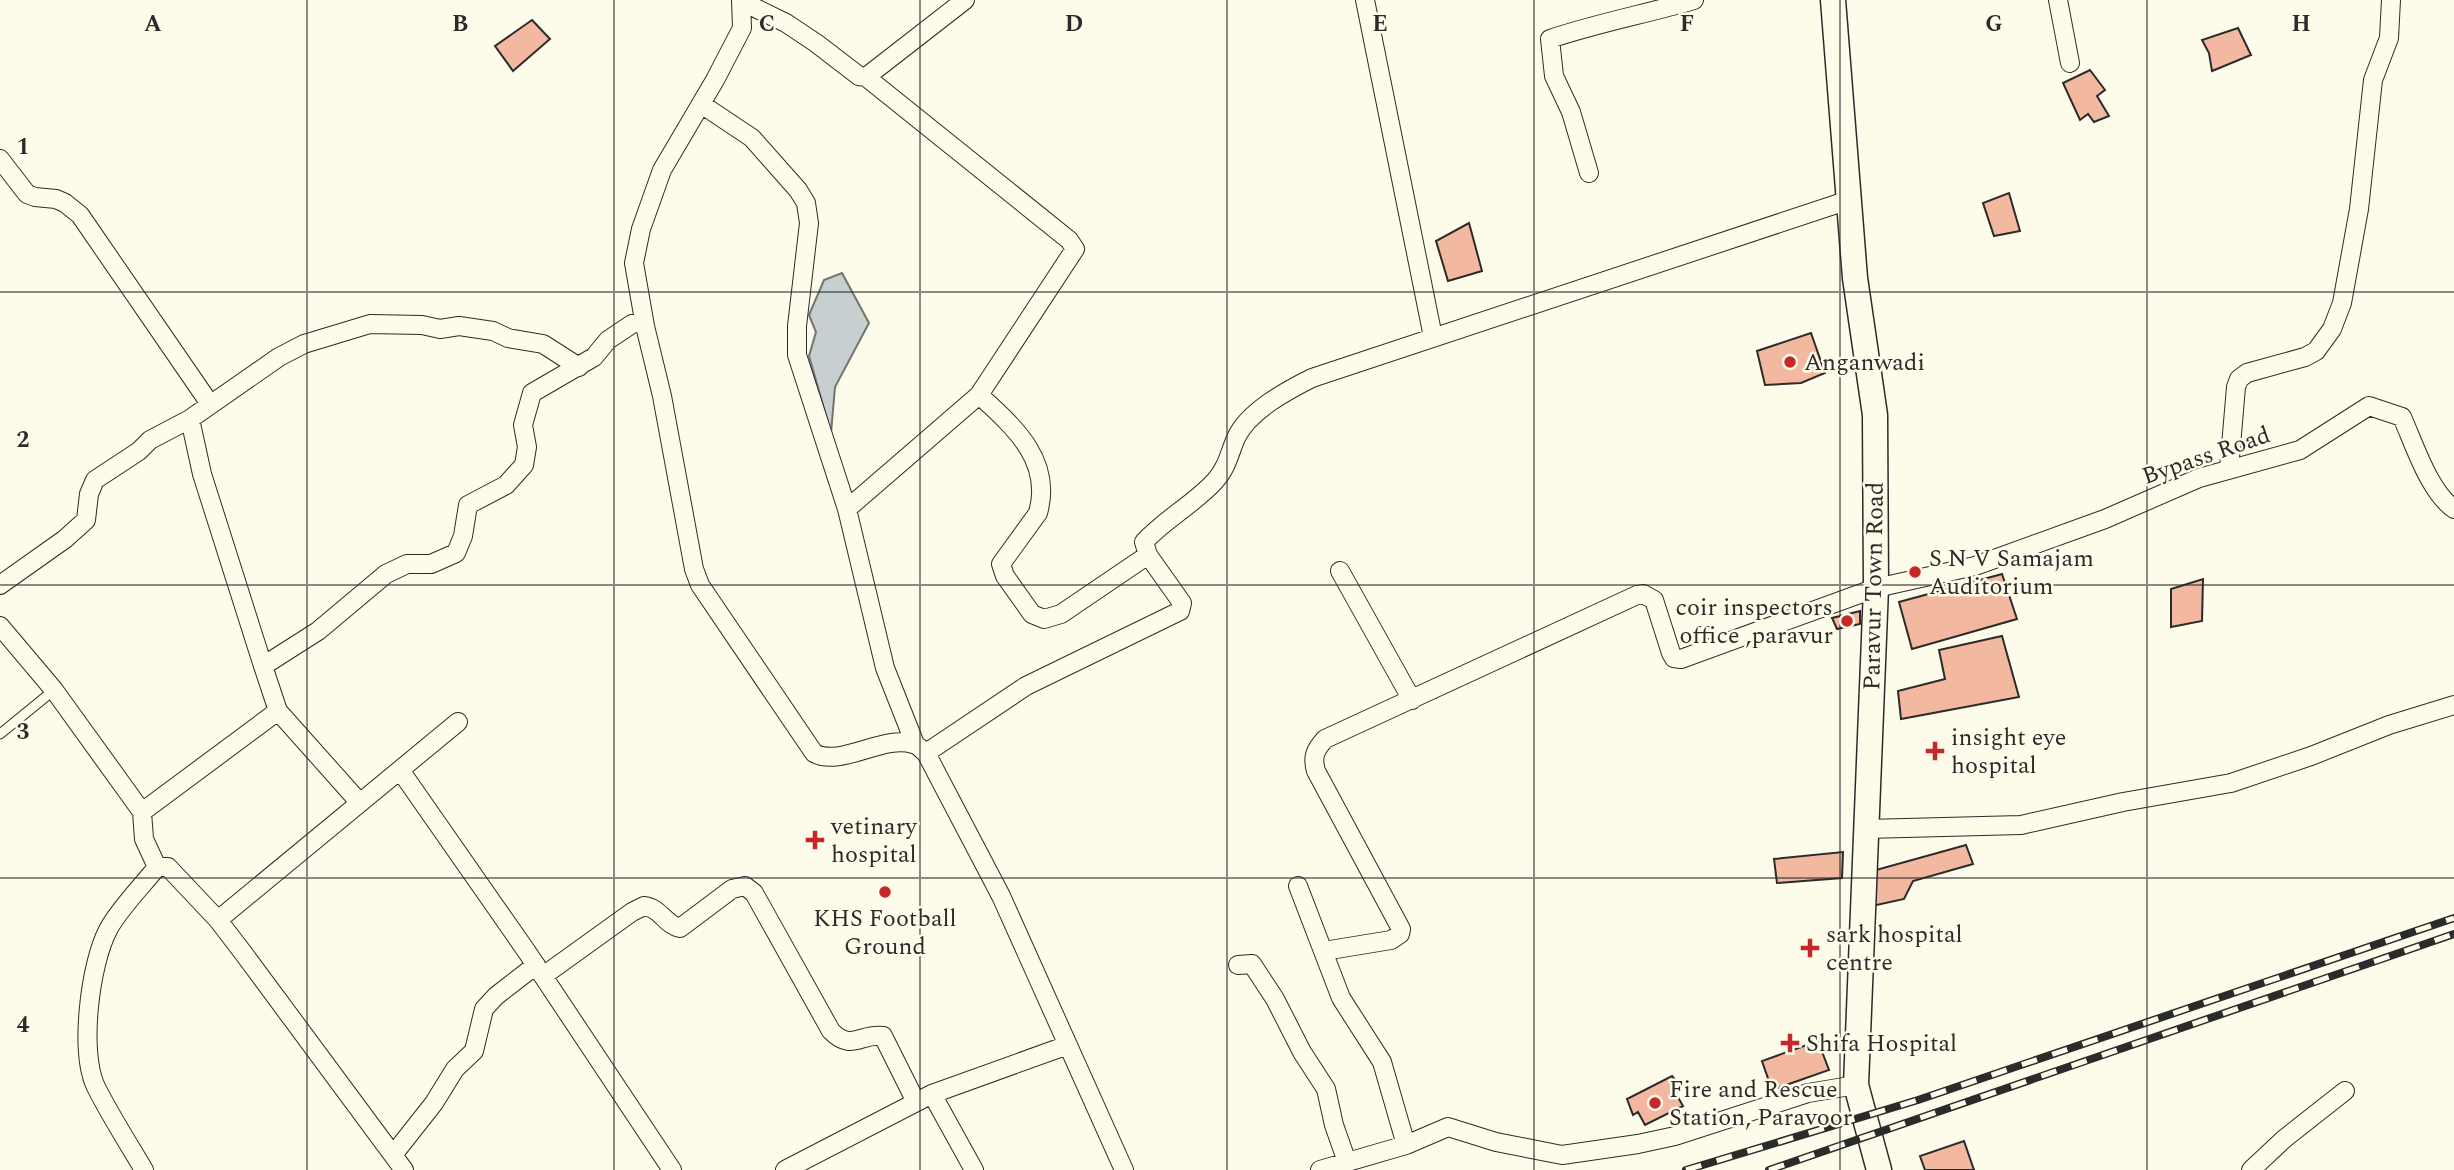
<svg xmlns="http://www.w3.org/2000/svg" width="2454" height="1170" viewBox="0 0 2454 1170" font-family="Spectral,serif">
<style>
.water{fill:#c7d0d0;stroke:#74746e;stroke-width:2}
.building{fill:#f2b8a0;stroke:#2b2b2b;stroke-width:2}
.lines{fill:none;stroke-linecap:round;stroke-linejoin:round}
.service-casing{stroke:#2b2b2b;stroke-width:11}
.minor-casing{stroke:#2b2b2b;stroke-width:20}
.secondary-casing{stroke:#2b2b2b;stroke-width:27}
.service{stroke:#fdfbea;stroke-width:9}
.minor{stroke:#fdfbea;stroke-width:18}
.secondary{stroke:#fdfbea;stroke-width:24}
.rail-casing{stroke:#2b2b2b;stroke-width:8}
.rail{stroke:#fdfbea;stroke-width:5;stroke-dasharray:16;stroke-linecap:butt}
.grid{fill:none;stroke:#2b2b2b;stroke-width:2;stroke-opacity:0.55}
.poi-dot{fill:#c62828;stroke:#fdfbea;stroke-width:2.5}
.labels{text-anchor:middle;stroke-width:5;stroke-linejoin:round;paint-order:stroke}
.poi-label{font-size:24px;fill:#2b2b2b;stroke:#fdfbea;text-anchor:start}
.street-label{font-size:24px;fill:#2b2b2b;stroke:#fdfbea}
.grid-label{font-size:23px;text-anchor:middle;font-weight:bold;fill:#2b2b2b;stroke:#fdfbea;stroke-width:5;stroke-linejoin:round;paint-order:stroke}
</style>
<rect width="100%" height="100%" fill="#fdfbea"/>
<path class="water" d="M 842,273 L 869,323 L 835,387 L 831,433 L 809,356 L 816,332 L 809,315 L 824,280 Z"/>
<path class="building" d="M 532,20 L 550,39 L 513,71 L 495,46 Z
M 2238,28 L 2251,55 L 2212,71 L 2209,53 L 2202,40 Z
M 2090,70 L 2105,90 L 2097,96 L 2109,116 L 2094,122 L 2088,114 L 2080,120 L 2063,83 Z
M 2009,193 L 2020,231 L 1994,236 L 1983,203 Z
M 1469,223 L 1482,271 L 1448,281 L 1436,241 Z
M 1811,333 L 1825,373 L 1801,383 L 1765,385 L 1757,351 Z
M 2002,574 L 2017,619 L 1912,649 L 1899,602 Z
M 2203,579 L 2202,621 L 2171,627 L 2171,589 Z
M 1860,611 L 1860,624 L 1837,629 L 1832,618 Z
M 2002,636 L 2019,697 L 1901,719 L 1898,691 L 1945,679 L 1939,650 Z
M 1966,845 L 1973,864 L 1913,881 L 1904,899 L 1872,906 L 1876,870 Z
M 1843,852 L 1842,878 L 1777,883 L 1774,859 Z
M 1818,1041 L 1829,1070 L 1772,1090 L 1762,1061 Z
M 1672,1076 L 1681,1087 L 1675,1092 L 1683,1106 L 1645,1125 L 1638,1112 L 1633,1115 L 1627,1099 Z
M 1964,1141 L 1974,1170 L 1925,1170 L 1920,1156 Z"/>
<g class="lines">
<defs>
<path id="service" d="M 0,734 L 54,690"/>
<path id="minor" d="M 741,0 L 742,28 L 715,80 L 662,170 L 641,229 L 634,263 L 645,326 L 662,396 L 694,569 L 700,585 L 814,753 C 840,768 884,734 913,744 C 918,745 922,750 926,753 L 1001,896 L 1124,1170
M 1365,0 L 1433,337
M 2058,0 L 2070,63
M 741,1 L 786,23 L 816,43 L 859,76 L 866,77 L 965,0
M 701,104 L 752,138 L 798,190 L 806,203 L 809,223 L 797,326 L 797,355 L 847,509 L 885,668 L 915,744
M 0,159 L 27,194 L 35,197 L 56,199 L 65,203 L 80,215 L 210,404
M 1589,173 L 1571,112 L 1554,76 L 1550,39 C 1597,23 1646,14 1694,0
M 979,395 C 1013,426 1053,460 1038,513 L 1001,564 L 1005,576 L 1032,614 L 1044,619 L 1061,614 L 1148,555
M 2229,469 L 2236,387 L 2239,379 L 2247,373 L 2305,357 L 2316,351 L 2332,329 L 2342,303 L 2359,209 L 2373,80 L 2389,38 L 2391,0
M 847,509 L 979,395 L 1075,249 L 1069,240 L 866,77
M 1340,571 L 1412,700
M 0,585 L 65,539 L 86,520 L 89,494 L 95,480 L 139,451 L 150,440 L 190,419
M 0,626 L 54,690 L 142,812 L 278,711 L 263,666 L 318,631 L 386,574 L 407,564 L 431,564 L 456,553 L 463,536 L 468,505 L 506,485 L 524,465 L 527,447 L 523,425 L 532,393 L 594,357 L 608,340 L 632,324 L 644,321
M 263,666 L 202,474 L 190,419 L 279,357 L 304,344 L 370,324 L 422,325 L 440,329 L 459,326 L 493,331 L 508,338 L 543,344 L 579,367
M 278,711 L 360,803
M 926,753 L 1026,686 L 1180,611 L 1182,603 L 1148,555 L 1144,542 C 1165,519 1194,504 1215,481 C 1227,468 1229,454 1236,438 C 1248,411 1288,390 1312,378 L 1849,200
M 400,770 L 527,952 L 672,1170
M 142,812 L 144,839 L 157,867 C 143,885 118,910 108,930 C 90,964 79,1052 96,1087 C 110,1115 128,1143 144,1170
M 1866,829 L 2021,825 L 2123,802 L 2231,783 L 2311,756 L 2389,725 L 2454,705
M 157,867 L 168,867 L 218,920 L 244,954 L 404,1170
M 1298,886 L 1341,998 L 1382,1062 L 1406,1145
M 218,920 L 458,722
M 1324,951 L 1391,940 L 1400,934 L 1401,929 L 1316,771 C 1312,757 1315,750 1325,739 L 1637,595 L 1643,594 L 1654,600 L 1671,653 L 1674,658 L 1681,659 L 1876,588 L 1975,566 L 2105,519 L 2199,478 L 2300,450 L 2369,406 L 2402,417 C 2415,446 2429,491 2454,509
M 1238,965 L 1252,964 L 1275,999 L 1302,1052 L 1326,1089 L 1334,1125 L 1347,1162
M 543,976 L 632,912 L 644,906 C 661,908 665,925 680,928 L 732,889 L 745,886 L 754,893 L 831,1031 C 852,1052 860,1033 883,1036 L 916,1102
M 932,1094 L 974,1170
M 393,1155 L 434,1103 L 455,1069 L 474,1051 L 484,1009 L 496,996 L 536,965
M 785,1170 L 932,1094 L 1068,1045
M 1320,1170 L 1406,1145 L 1448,1127 L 1496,1142 L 1562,1155 L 1638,1144 L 1675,1136 L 1808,1093 L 1856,1085
M 2251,1170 L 2284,1139 L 2345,1091"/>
<path id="secondary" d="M 1833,0 L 1855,278 L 1875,415 L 1876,588 L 1856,1085 L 1879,1170"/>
</defs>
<use href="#service" class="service-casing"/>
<use href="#minor" class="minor-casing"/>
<use href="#secondary" class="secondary-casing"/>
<use href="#service" class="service"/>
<use href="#minor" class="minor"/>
<use href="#secondary" class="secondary"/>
<defs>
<path id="rail" d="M 1686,1170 L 1918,1100 L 2454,918
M 1769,1170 L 2454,934"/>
</defs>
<use href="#rail" class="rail-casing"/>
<use href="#rail" class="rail"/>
</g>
<path class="grid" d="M 307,0 L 307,1170M 614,0 L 614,1170M 920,0 L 920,1170M 1227,0 L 1227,1170M 1534,0 L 1534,1170M 1840,0 L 1840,1170M 2147,0 L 2147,1170M 0,292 L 2454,292M 0,585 L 2454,585M 0,878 L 2454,878"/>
<g class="poi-dot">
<circle cx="1790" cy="362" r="7"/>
<circle cx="1915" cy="572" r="7"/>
<circle cx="1847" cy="621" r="7"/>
<path d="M1931.5 740.5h7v7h7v7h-7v7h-7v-7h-7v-7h7z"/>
<path d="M811.5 829.5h7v7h7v7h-7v7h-7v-7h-7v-7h7z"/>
<circle cx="885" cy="892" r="7"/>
<path d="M1806.5 937.5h7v7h7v7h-7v7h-7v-7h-7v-7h7z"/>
<path d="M1786.5 1032.5h7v7h7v7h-7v7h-7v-7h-7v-7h7z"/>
<circle cx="1655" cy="1103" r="7"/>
</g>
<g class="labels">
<g class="poi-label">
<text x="1804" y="370">Anganwadi</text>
<text x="1929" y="566">S N V Samajam<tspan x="1929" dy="28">Auditorium</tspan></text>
<text x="1833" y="615" text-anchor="end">coir inspectors<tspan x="1833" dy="28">office ,paravur</tspan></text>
<text x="1951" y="745">insight eye<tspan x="1951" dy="28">hospital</tspan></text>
<text x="831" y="834">vetinary<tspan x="831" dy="28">hospital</tspan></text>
<text x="885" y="926" text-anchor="middle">KHS Football<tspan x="885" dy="28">Ground</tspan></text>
<text x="1826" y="942">sark hospital<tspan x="1826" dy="28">centre</tspan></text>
<text x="1806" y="1051">Shifa Hospital</text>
<text x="1669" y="1097">Fire and Rescue<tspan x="1669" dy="28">Station, Paravoor</tspan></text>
</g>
<g class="street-label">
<text transform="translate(2206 455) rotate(-19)" y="8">Bypass Road</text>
<text transform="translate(1873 586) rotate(-89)" y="8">Paravur Town Road</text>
</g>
</g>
<g class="grid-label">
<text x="153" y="31">A</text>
<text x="460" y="31">B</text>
<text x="767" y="31">C</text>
<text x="1074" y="31">D</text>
<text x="1380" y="31">E</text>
<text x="1687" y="31">F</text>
<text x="1994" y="31">G</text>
<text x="2301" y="31">H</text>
<text x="23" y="154">1</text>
<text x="23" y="447">2</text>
<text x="23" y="739">3</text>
<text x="23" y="1032">4</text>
</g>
</svg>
